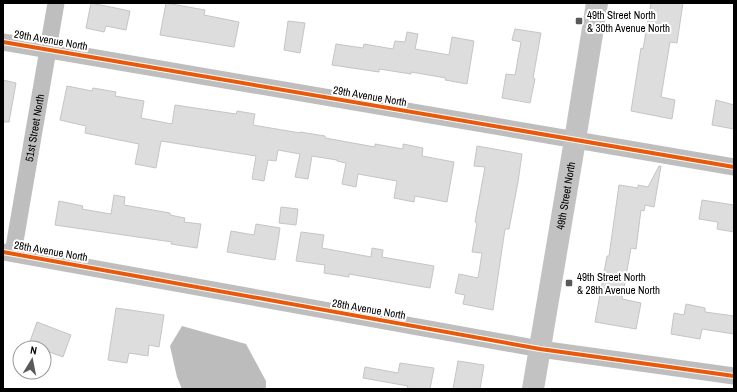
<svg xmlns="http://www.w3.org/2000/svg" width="737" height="392" viewBox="0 0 737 392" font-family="'Archivo Narrow',sans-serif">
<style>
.water{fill:#bcbcbc}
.building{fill:#ddd;stroke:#c5c5c5}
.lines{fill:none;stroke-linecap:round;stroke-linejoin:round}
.street{stroke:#bebebe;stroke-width:17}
.secondary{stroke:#c2c2c2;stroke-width:22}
.cycleway-casing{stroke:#fff;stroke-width:6}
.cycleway{stroke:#e8590c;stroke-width:4}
.poi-dot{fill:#595959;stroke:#fff;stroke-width:1.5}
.labels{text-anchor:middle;stroke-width:4;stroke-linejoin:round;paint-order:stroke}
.poi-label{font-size:11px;fill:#000;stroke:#fff;text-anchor:start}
.street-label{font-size:11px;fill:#000;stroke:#fff}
</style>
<rect width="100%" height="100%" fill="#fff"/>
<path class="water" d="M 182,326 L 246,344 L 266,381 L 266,389 L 182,389 L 177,377 L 170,346 Z"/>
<path class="building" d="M 91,3 L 130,11 L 126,30 L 106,26 L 104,32 L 86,28 Z
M 166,3 L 205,10 L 204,15 L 239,22 L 234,47 L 160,35 Z
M 651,3 L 683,3 L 677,43 L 670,42 L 661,97 L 675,100 L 672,119 L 631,111 L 641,48 L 643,49 Z
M 288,21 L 305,23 L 300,53 L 284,50 Z
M 515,29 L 541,33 L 533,78 L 535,79 L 530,103 L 502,98 L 506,74 L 515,75 L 521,42 L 512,40 Z
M 407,32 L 418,34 L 415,49 L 449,55 L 452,37 L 474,41 L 467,84 L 445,80 L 446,78 L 411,72 L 411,74 L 379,69 L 379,72 L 332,65 L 336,44 L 363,48 L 364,44 L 393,49 L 395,41 L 405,42 Z
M 3,80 L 16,83 L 9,122 L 3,122 Z
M 67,86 L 92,91 L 93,88 L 116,92 L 115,96 L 144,101 L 141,118 L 172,124 L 175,105 L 236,114 L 237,111 L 255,114 L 253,125 L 300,133 L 300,132 L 325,136 L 325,138 L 375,147 L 375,144 L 403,149 L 403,144 L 423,148 L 422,156 L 454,162 L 447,202 L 415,196 L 414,202 L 394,198 L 397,181 L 358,174 L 356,187 L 342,184 L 346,163 L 337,161 L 337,160 L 312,156 L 308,179 L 295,177 L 300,154 L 278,150 L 276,161 L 268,160 L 264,181 L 252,179 L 256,156 L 161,141 L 156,168 L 135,164 L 139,144 L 85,133 L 86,126 L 60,120 Z
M 716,100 L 734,105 L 734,129 L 712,125 Z
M 477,146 L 522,154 L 518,182 L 509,229 L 505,229 L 493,310 L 463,304 L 465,295 L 455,293 L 459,274 L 478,278 L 482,253 L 472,252 L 477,223 L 475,222 L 485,167 L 474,166 Z
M 659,166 L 661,166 L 654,207 L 645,205 L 644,211 L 641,210 L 636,249 L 631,248 L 622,299 L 641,303 L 636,329 L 595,322 L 607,256 L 609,256 L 619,185 L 638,188 L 638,185 L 648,187 Z
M 114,195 L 125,197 L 124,205 L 170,213 L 170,215 L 185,218 L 184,222 L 201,224 L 197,248 L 171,244 L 172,242 L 55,225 L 59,201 L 83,206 L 82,209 L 111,214 Z
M 702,200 L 734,205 L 734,232 L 717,229 L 718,222 L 699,219 Z
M 281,207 L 298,209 L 296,225 L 279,223 Z
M 256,224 L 280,228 L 275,260 L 227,252 L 231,231 L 254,235 Z
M 301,232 L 324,235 L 322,248 L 371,257 L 372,248 L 383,250 L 382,257 L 434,266 L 430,288 L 349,274 L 349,277 L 324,273 L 325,265 L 296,261 Z
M 686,304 L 705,308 L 705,312 L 734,316 L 734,334 L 702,329 L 700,339 L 671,334 L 674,313 L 684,315 Z
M 116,308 L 164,315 L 159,347 L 149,345 L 148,356 L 129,353 L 127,363 L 108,360 Z
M 37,322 L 71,335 L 63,357 L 44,350 L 44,348 L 38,348 L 29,344 Z
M 458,361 L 484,365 L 480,389 L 453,389 Z
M 400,363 L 434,368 L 430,389 L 407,389 L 408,386 L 363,378 L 365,367 L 398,373 Z"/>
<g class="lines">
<g class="street">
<path d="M 3,42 L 734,167"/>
<path d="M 3,252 L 540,349 L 734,376"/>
<path id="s1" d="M 13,253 L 56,3"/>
</g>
<path class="secondary" id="s2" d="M 533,389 L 575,140 L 597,3"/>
<defs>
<path id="cycleway" d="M 3,42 L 734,167
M 3,252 L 540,349 L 734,376"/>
</defs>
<use href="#cycleway" class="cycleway-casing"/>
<use href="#cycleway" class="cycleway"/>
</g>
<g class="poi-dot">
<rect x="575" y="17" width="8" height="8" rx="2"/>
<rect x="565" y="279" width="8" height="8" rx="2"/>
</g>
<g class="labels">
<g class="poi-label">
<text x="587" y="19">49th Street North<tspan x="587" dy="13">&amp; 30th Avenue North</tspan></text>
<text x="577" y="281">49th Street North<tspan x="577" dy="13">&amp; 28th Avenue North</tspan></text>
</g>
<g class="street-label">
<text transform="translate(51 40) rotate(10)" y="4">29th Avenue North</text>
<text transform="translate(370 96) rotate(10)" y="4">29th Avenue North</text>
<text dy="4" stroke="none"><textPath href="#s1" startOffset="127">51st Street North</textPath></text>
<text dy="4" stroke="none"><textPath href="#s2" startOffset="196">49th Street North</textPath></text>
<text transform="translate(51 251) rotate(10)" y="4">28th Avenue North</text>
<text transform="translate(369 309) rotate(10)" y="4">28th Avenue North</text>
</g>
</g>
<rect width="737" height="392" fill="none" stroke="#000000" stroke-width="8"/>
<g transform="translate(32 360) rotate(10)"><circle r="19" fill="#ffffff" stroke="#999999"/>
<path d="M0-3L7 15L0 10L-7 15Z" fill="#595959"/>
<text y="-6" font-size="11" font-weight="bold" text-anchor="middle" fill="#000000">N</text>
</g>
</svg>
